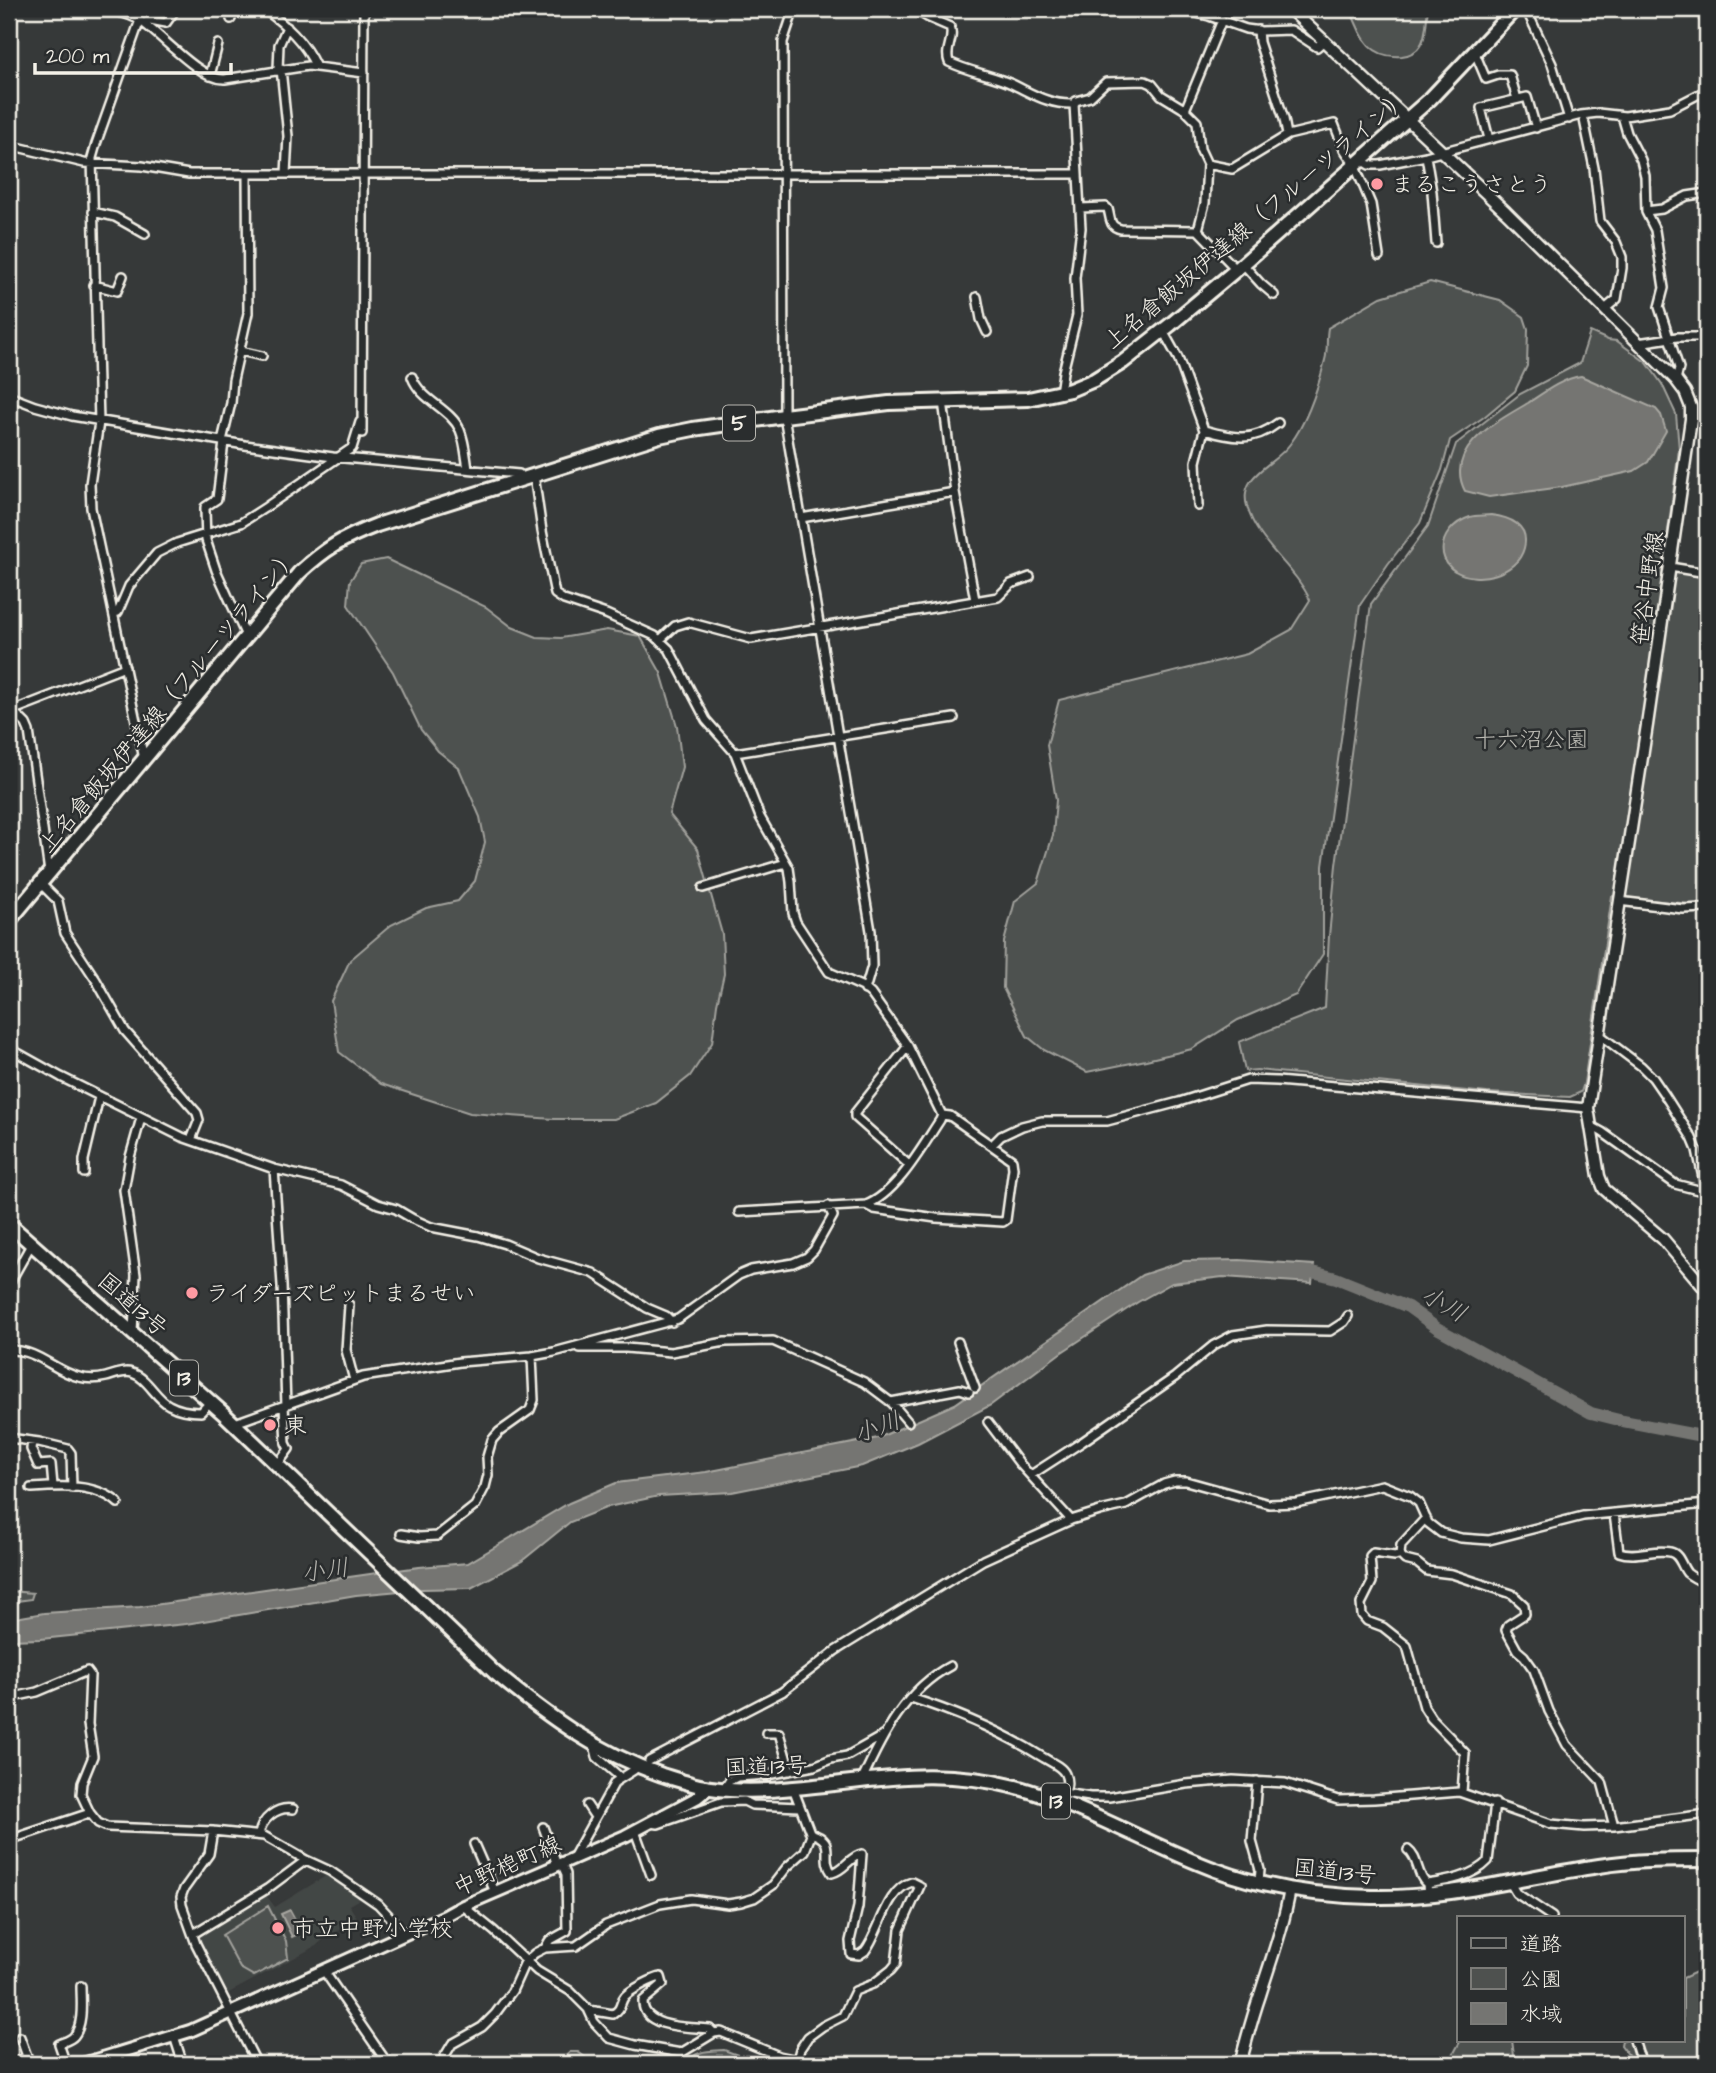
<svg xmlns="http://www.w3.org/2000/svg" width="1716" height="2073" viewBox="0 0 1716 2073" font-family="'Architects Daughter','Klee One',sans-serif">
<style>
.built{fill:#434645}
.green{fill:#4e514f;stroke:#a1a19c;stroke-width:2}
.water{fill:#757572;stroke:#a8a7a1;stroke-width:2}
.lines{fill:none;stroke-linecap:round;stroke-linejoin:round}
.river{stroke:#757572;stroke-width:12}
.minor-casing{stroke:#f4f1e8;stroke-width:12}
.tertiary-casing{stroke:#f4f1e8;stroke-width:15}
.secondary-casing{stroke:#f4f1e8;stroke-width:16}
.primary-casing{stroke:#f4f1e8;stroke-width:18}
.trunk-casing{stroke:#f4f1e8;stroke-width:18}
.minor{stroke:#2a2d2e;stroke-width:7}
.tertiary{stroke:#2a2d2e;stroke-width:10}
.secondary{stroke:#2a2d2e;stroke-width:10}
.primary{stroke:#2a2d2e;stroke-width:12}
.trunk{stroke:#2a2d2e;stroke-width:12}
.poi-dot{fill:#ff9aa2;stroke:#2a2d2e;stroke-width:2.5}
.labels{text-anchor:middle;stroke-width:5;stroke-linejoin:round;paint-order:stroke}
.shield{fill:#2a2d2e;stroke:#b7b6b0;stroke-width:2}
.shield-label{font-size:21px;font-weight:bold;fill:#f4f1e8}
.poi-label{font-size:23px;fill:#f4f1e8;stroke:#2a2d2e;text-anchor:start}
.street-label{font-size:23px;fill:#f4f1e8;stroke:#2a2d2e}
.park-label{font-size:23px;fill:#bab9b2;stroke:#2a2d2e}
.water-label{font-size:24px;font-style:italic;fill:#b4b3ad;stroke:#2a2d2e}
</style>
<rect width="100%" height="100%" fill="#363939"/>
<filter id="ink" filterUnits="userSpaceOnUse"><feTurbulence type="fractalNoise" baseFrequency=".0143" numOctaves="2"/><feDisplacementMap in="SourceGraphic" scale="14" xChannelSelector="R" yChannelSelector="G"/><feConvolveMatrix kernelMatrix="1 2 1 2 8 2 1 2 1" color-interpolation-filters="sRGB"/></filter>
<g filter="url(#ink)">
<path class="built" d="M 329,1874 L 363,1897 L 349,1905 L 360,1922 L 328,1935 L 316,1946 L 225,1995 L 200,1945 L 198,1937 L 266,1895 L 275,1907 Z"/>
<path class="green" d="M 1350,9 L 1428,9 C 1426,20 1427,37 1420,46 C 1416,53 1409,55 1402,56 C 1368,59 1361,35 1350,9 Z
M 1430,282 L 1500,300 L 1524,317 L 1528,329 L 1527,366 L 1515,391 L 1484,417 L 1450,440 L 1442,470 L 1420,523 L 1388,564 L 1360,605 L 1323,866 L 1323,954 L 1296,995 L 1238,1020 L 1192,1049 L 1146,1060 L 1087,1072 L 1044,1050 L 1027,1036 L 1003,988 L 1004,942 L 1015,901 L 1038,883 L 1053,835 L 1056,800 L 1047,745 L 1059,700 L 1247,654 L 1291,630 L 1310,600 C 1294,565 1257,544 1247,506 C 1238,475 1275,465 1290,444 C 1307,422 1318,388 1325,360 C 1328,350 1326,338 1328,328 L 1381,297 Z
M 1590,332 L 1608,340 L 1617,341 L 1647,363 L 1662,384 L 1676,414 L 1679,449 L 1663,569 L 1707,576 L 1707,902 L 1690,904 L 1612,896 L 1584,1083 L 1581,1092 L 1570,1097 L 1487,1093 L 1257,1070 L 1245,1071 L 1239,1042 L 1325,1008 L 1329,936 L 1336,865 L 1371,604 L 1428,526 L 1456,444 L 1520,394 L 1580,363 Z
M 386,559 L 486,607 L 512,627 L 537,637 L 561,638 L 607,630 L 640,636 L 661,673 L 677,726 L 682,767 L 669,814 L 698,849 L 722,934 L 724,974 L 717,1004 L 712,1043 L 690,1076 L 656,1103 L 614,1119 L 554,1119 L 470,1113 L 381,1084 L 339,1052 L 331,1001 L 350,960 L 391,925 L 426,908 L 458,901 L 475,881 L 485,842 L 480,817 L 459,768 L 438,751 L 421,730 L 393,672 L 348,605 L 350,581 L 361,564 Z
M 9,1591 L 33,1593 L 31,1599 L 9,1602 Z
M 268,1906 L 286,1941 L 288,1958 L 254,1976 L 240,1968 L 222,1935 Z
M 1707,1967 L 1707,2064 L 1635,2064 L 1621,2045 L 1622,2040 L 1683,2040 L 1683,1978 Z
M 1461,2040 L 1512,2040 L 1515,2064 L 1448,2064 Z
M 724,2050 L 762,2064 L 686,2064 C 695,2050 708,2051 724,2050 Z
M 570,2052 L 578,2052 L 585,2057 L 586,2064 L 557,2064 Z"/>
<path class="water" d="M 1581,376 L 1656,409 L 1661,415 L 1666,431 L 1648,462 L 1634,471 L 1562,487 L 1489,497 L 1465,491 C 1443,448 1498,421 1528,403 C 1543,393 1563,378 1581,376 Z
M 1491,515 C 1509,517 1530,525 1524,548 C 1517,575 1477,584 1455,571 C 1449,568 1444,560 1443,554 C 1440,537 1454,522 1470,517 C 1476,515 1484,516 1491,515 Z
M 1240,1260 L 1314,1265 L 1312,1283 L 1223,1277 L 1172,1283 L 1138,1302 L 1059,1354 L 991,1405 L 918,1443 L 862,1466 L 732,1492 L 659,1496 L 608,1507 L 570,1522 L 522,1561 L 471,1588 L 422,1589 L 356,1595 L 186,1624 L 41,1639 L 9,1640 L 9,1619 L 44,1613 L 140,1607 L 419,1567 L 468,1563 L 569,1503 L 616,1483 L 706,1472 L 878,1438 L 955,1404 L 1142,1275 L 1184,1261 Z
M 290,1910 L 302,1932 L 292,1937 L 281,1914 Z"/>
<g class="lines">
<path class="river" d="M 1297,1271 L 1317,1273 L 1336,1278 L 1408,1307 L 1437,1328 L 1591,1413 L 1623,1421 L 1707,1437"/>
<defs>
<path id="minor" d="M 107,9 C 118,12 130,14 139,20 C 160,33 201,81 225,79 L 308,66 L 364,73
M 264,9 C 286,25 304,41 316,67
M 794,9 L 783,42 L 784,416 L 871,931 L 872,966 L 865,990
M 914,9 L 927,17 L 950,27 C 955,39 944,49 949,62 C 969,72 992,75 1012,84 C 1033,94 1049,105 1074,104 L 1081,228 L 1075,278 L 1077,315 L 1063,372 L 1060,393
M 1179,9 L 1209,16 L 1246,29 L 1261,31 L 1291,30 L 1317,47 L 1325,40
M 1526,9 L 1552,64 L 1569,119
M 1699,9 L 1707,24
M 231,19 L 233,9
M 140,20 L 96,144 L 92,158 L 99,422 L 90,484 L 91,508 L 144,759
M 143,23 L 150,20 L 166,23 L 176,9
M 1258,30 L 1259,42 L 1284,119 L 1287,135
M 1475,53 L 1486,79 L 1498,75 L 1510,75 L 1517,99
M 278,69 L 279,45 L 287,27
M 281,69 L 288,136 L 286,174
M 210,76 L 218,44
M 1074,104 L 1076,101 L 1090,97 L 1106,82 L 1145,81 L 1152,84 L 1161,95 L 1184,109 L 1197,122 L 1200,149 L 1207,164 L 1205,203 L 1198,230 L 1121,229 C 1109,227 1111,219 1108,209 L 1106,207 L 1080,208
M 1185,110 L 1222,20
M 1583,115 L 1594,168 L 1600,221 L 1616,242 L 1622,257 L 1622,268 L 1617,299 L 1605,309
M 1622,116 L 1627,133 L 1641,160 L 1645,176 L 1646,212 L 1655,230 L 1664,288 L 1659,307 L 1679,368 L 1676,380
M 1489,139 L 1481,108 L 1527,97 L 1536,128
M 9,145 L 84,163 L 142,166 L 189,174 L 1077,174
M 1426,156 L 1432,192 L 1436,243
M 1361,160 L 1369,165 L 1380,165 L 1426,156 L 1581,115 L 1598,113 L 1625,116 L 1670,109 L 1707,90
M 1207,164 L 1232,169 L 1288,135 L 1334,124 L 1344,149 L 1354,164 L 1371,204 L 1379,256
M 1646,211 L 1662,209 L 1687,196 L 1707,193
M 93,212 L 115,217 L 145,234
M 1198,230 L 1236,269
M 1243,264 L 1261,284 L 1274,295
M 94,285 L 117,291 L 123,276
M 977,297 L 981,319 L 987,332
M 1163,331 L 1178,358 L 1204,430 C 1234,438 1252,443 1278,423
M 1638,343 L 1677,337 L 1707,337
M 240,351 L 262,356
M 412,377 C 421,401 450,408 460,430 C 465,442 466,457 468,469
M 9,396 L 35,406 L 72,416 L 245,445 L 333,457 L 519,474 L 523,478
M 943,401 L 955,492 L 975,600
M 362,433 L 364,9
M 222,441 L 231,403 L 233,380 L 248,313 L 247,174
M 224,442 L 217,499 L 205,507 L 205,510 L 206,540 L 216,570 L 246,636
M 534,475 L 542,531 L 555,594 L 564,600 L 606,614 L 655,636 L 669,649 L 706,720 L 735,753 L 760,817 L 789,868 L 791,882 L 793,913 L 796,922 L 829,972 L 863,987 L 871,994 L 908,1046 L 942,1115 L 940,1120 C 922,1147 897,1193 866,1205 L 739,1212
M 1198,506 L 1196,462 L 1204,430
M 801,518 L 955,492
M 1670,567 L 1707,573
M 114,613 L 118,612 L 129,586 L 157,553 L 177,543 L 241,523 L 266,507 L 352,448 L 360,422
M 660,640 L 675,626 L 688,622 L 751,639 L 998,597 L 1011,584 L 1030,577
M 9,707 L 26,724 L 29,731 L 49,872
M 9,712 L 125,667
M 735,753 L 954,718
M 40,883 L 58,901 L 65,933 L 96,980 L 125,1031 L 197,1113 L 199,1120 L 191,1140
M 703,888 L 786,863
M 1619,901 L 1683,909 L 1707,908
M 1600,1035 L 1641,1066 L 1653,1078 L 1664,1094 L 1692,1138 L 1697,1150 L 1707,1196
M 908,1046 L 855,1113 L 855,1117 L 909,1165
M 9,1048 L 61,1077 L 182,1137 L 274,1169 L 341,1185 L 378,1204 L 396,1209 L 413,1219 L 431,1227 L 478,1236 L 505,1244 L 538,1258 L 593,1273 L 647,1308 L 666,1316 L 672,1322
M 1591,1126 L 1602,1132 L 1675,1184 L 1706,1192
M 992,1145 L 1001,1136 L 1022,1126 L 1042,1121 L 1107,1121 L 1179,1102 L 1248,1080 L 1277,1081 L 1588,1108
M 274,1169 L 282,1285 L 286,1406
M 84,1173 L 84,1160 L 99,1097
M 866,1205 L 874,1209 L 936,1218 L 1003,1222 L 1006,1220 L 1013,1168 L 1012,1160 L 950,1116 L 942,1115
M 9,1284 L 32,1243
M 349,1305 L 346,1350 L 354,1380
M 133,1332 L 136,1275 L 124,1190 L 130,1157 L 141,1118
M 958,1342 L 975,1388
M 580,1348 L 626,1348 L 671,1352 L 725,1342 L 773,1341 L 864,1382 L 892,1403 L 908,1422
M 9,1350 C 40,1350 53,1371 79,1377 C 87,1379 98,1379 106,1377 C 114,1375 124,1370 132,1373 C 148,1378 155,1398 169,1405 C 178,1410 192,1412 201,1412 L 211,1401
M 891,1402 L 960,1389 L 969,1392
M 988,1422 L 1019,1463 L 1071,1520
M 235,1423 L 363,1377 L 460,1362 L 532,1356 L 554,1352 L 678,1319 L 739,1275 L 751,1270 L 793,1263 L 807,1257 L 814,1250 L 833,1216 L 828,1206
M 9,1438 L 39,1442 L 68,1449 L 71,1453 L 72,1488
M 32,1441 L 31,1449 L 38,1465 L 51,1464 L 53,1486
M 278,1464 L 289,1449 L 286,1443 L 284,1406
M 1031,1475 L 1082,1442 L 1175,1377 L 1214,1345 L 1233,1335 L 1267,1330 L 1330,1331 L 1344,1322 L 1348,1316
M 31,1488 C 59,1486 96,1483 118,1503
M 1614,1514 L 1619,1552 C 1636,1558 1654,1548 1670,1552 C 1680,1554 1681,1566 1687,1573 C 1693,1578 1700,1581 1707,1584
M 1426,1518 L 1401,1545 L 1400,1555 L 1405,1560 L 1417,1563 L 1427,1571 L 1452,1574 L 1512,1594 L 1524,1605 L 1525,1614 L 1508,1625 L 1506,1630 L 1517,1650 L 1524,1656 L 1534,1670 L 1549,1711 L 1567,1745 L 1602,1782 L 1614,1826
M 401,1534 L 419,1537 L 437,1536 L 475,1506 L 485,1487 L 488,1475 L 487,1457 L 492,1440 L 499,1432 L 530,1410 L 534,1400 L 532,1356
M 1400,1554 L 1395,1556 L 1373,1553 L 1370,1556 L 1372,1582 L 1361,1604 L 1362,1615 L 1367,1621 L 1383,1627 L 1407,1646 L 1424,1707 L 1431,1718 L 1465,1753 L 1462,1792
M 9,1698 L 37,1692 L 87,1671 L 90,1675 L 88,1724 L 93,1756 L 82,1783 L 81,1794 L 90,1813 L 98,1823 L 107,1827 L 213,1831 L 264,1836 L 306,1860 L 330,1871 L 378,1904 L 392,1919 L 401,1936
M 911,1698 C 958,1713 1003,1732 1044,1758 C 1051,1762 1062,1767 1065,1774 C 1068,1781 1067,1789 1063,1795
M 766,1733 L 779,1733 L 790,1771
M 594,1745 L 597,1757 L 621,1778
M 649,1761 L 782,1692 L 835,1651 L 983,1560 L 1071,1520 L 1100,1511 L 1126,1505 L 1164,1484 L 1175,1481 L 1186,1481 L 1269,1504 L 1296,1503 L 1382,1485 L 1410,1496 L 1419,1503 L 1428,1523 L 1441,1533 L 1461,1538 L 1489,1540 L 1583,1516 L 1707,1504
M 862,1780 C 882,1736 906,1689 950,1666
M 1257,1781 L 1252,1841 L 1260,1870 L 1259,1882
M 724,1789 L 729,1781 L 737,1777 L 767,1775 L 814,1766 L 831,1759 L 847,1756 L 884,1735
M 1064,1793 L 1090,1797 L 1109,1797 L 1186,1784 L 1233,1780 L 1285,1783 L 1338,1800 L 1374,1799 L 1459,1792 L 1551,1824 L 1584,1827 L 1614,1826 L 1707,1814
M 587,1805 L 595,1817
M 651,1823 L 658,1824 L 721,1802 L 744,1801 L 752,1805 L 799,1807
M 543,1827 L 557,1865
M 213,1831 L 209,1854 L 184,1889 L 181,1897 L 182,1905 L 196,1944 L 257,2064
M 635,1831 L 651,1875
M 259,1835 C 261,1819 277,1806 293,1809
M 9,1840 L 90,1813
M 474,1844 L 495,1892
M 1408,1850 C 1419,1858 1416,1875 1427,1884
M 573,1858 L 615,1782 L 634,1770
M 1510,1883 L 1516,1893 L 1552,1917
M 1428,1895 L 1427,1884 C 1447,1881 1473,1877 1488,1861 L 1495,1803
M 463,1906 L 494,1931 L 537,1971 L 570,1991 L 588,2009 L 594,2022 L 609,2038 L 635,2045 L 681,2053 L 714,2033 L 721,2032 L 779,2056 L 817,2064
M 193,1934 L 267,1889 L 306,1860
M 545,1948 L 549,1941 L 567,1931 L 566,1874 L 561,1863
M 324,1971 L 388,2064
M 589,2010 L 613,2014 C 623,2008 619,2003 625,1996 C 631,1990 653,1978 661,1977 L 663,1984 L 643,2001 C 642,2029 690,2027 710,2029 L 714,2033
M 174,2036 L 183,2064
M 1634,2040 L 1638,2053 L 1643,2064
M 797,2060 L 800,2049 L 808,2037 L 823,2026 L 843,2016 L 855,1991 L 873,1984 L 891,1970 L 896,1964 L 900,1930 L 920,1886 L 912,1882 C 886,1889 880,1932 865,1951 L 859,1955 L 851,1954 L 850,1941 L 858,1907 L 862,1854 C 850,1856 845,1870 832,1873 C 819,1856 839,1841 810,1833
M 12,2064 L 27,2056 L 20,2037
M 66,2064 L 59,2044 C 63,2042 71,2040 74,2036 C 84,2023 81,2001 81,1986
M 440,2064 L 452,2044 L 482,2027 L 495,2014 L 512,1991 L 525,1962 L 535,1953 L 545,1948 L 576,1946 L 606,1925 L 660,1904 L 691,1899 L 728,1904 L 741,1902 L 754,1898 L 773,1885 L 787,1867 L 805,1851 L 811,1835 L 793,1788"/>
<path id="tertiary" d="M 1290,9 L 1506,212 L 1676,380 L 1685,392 L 1691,407 L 1691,419 L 1647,725 L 1588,1108 L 1599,1176 L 1604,1189 L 1663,1239 L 1707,1291
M 1240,2064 C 1246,2041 1252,2018 1260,1995 C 1271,1960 1284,1925 1290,1889"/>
<path id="secondary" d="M 83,2064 L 190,2031 L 445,1916 L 463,1906 L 625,1836 L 698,1797 L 709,1788"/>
<path id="primary" d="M 9,921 L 299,573 C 326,548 343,538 377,525 L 659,436 L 693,429 L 784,416 L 889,403 L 1028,399 L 1070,390 L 1094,380 L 1123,362 L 1170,325 L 1243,264 L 1430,99 L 1515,9"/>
<path id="trunk" d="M 9,1224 L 223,1413 L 495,1673 C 547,1716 596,1752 662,1775 C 678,1780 695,1786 711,1788 C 738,1792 767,1791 794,1788 C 874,1781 935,1766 1016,1787 C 1085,1806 1148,1845 1216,1870 C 1265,1888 1320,1896 1372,1897 C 1450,1899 1523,1877 1599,1866 C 1635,1860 1671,1860 1707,1860"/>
</defs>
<use href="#minor" class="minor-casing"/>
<use href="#tertiary" class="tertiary-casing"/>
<use href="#secondary" class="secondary-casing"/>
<use href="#primary" class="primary-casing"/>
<use href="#trunk" class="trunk-casing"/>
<use href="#minor" class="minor"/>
<use href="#tertiary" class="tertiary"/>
<use href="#secondary" class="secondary"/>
<use href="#primary" class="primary"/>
<use href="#trunk" class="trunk"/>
</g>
</g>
<g class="poi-dot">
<circle cx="1377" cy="184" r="7"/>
<circle cx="192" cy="1293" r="7"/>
<circle cx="270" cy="1425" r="7"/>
<circle cx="278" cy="1928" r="7"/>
</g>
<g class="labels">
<g class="shield">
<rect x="723" y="405.5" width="32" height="35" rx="5"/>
<rect x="170" y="1360.5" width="28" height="35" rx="5"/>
<rect x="1042" y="1783.5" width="28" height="35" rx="5"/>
</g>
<g class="shield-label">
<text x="739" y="430">5</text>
<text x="184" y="1385">13</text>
<text x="1056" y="1808">13</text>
</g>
<g class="poi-label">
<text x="1391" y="192">まるこうさとう</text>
<text x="206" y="1301">ライダーズピットまるせい</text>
<text x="284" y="1433">東</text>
<text x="292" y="1936">市立中野小学校</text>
</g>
<g class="street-label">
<text transform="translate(1256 219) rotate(-40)" y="8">上名倉飯坂伊達線（フルーツライン）</text>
<text transform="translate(1647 588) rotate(-82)" y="8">笹谷中野線</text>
<text transform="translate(168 700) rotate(-50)" y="8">上名倉飯坂伊達線（フルーツライン）</text>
<text transform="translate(133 1304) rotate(41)" y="8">国道13号</text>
<text transform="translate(766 1766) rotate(-2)" y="8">国道13号</text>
<text transform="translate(507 1865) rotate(-24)" y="8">中野梍町線</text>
<text transform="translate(1335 1871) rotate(6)" y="8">国道13号</text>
</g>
<g class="park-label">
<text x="1531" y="747">十六沼公園</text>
</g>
<g class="water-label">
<text transform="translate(1444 1304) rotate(29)" y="8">小川</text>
<text transform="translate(877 1427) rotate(-20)" y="8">小川</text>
<text transform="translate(325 1570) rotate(-8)" y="8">小川</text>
</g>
</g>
<rect width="1716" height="2073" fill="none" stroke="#2a2d2e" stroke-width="35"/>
<rect x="18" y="18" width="1681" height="2038" fill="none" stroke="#f4f1e8" stroke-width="2.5" filter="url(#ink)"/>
<rect x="1457" y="1916" width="228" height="126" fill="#2a2d2e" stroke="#7b7b78" stroke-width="2"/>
<rect x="1471" y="1938" width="35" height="10" fill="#2a2d2e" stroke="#7b7b78" stroke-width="2"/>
<text x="1520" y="1951" font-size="21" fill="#f4f1e8">道路</text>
<rect x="1471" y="1968" width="35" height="21" fill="#4e514f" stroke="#7b7b78" stroke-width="2"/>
<text x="1520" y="1986" font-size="21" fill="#f4f1e8">公園</text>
<rect x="1471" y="2003" width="35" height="21" fill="#757572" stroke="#7b7b78" stroke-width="2"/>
<text x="1520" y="2021" font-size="21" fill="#f4f1e8">水域</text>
<path d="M35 63v10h196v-10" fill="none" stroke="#f4f1e8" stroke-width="3.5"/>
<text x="46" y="63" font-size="21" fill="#f4f1e8" stroke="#2a2d2e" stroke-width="5" paint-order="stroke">200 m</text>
</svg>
